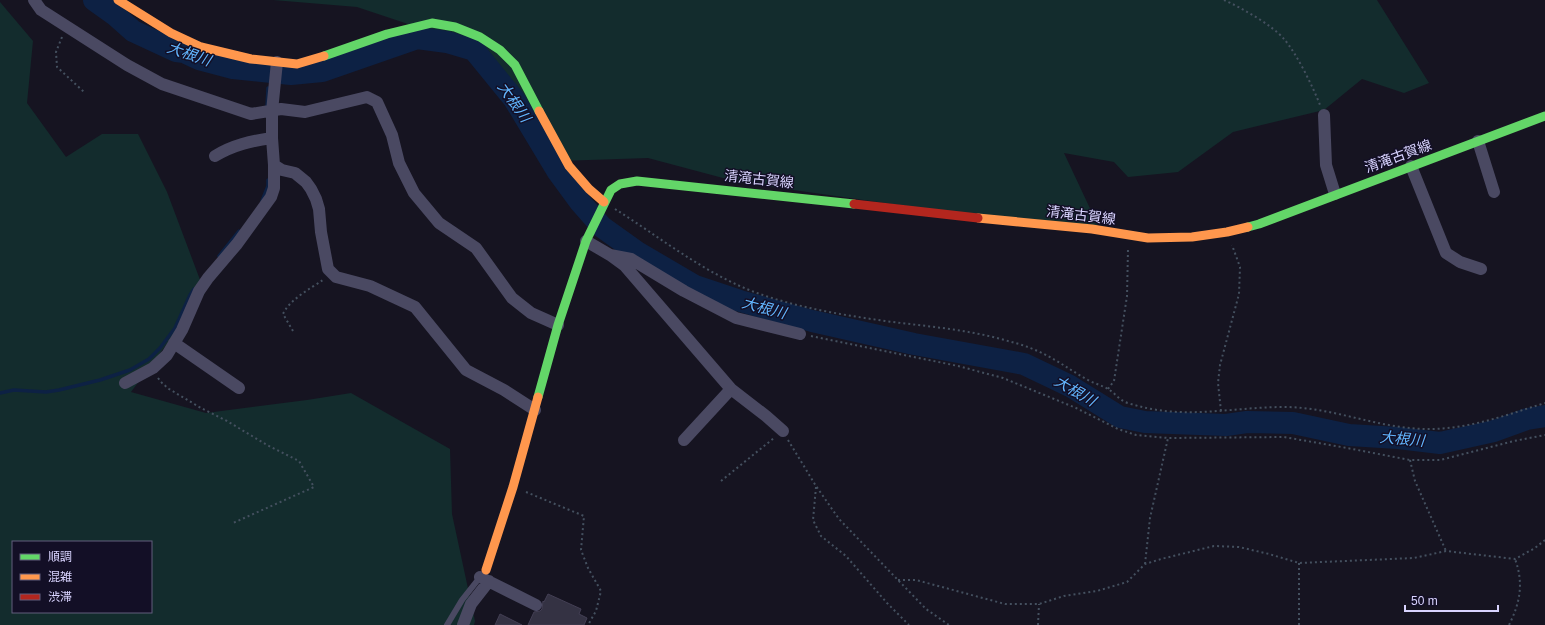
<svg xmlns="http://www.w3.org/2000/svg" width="1545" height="625" viewBox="0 0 1545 625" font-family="Arial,'Noto Sans JP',sans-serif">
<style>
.green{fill:#132c2d;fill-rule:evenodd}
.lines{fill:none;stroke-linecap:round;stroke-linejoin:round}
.stream{stroke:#0d2144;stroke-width:3.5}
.river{stroke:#0d2144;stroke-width:22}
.building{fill:#343243;stroke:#433f54}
.path{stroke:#44505f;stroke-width:2;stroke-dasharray:2 3;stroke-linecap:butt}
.lane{stroke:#4a4962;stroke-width:6}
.street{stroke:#4a4962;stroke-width:12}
.fast{stroke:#63d668;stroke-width:9}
.slow{stroke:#ff974d;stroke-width:9}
.jam{stroke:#b3261e;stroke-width:9}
.labels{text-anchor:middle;stroke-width:3;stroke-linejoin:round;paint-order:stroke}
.street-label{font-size:14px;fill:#d9d4ff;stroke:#130f26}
.water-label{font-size:15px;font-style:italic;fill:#62b6ff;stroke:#130f26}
</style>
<rect width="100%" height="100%" fill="#161421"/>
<path class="green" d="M 273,0 L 1377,0 L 1429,83 L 1404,93 L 1362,79 L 1324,110 L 1233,132 L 1178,172 L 1128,177 L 1114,162 L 1064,153 L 1102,234 L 738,182 L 648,158 L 559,161 L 489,51 L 357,7 Z
M 0,2 L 33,41 L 27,103 L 66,157 L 102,134 L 138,134 L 167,192 L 205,293 L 131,392 L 206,413 L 307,400 L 351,393 L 450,449 L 452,514 L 475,621 L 474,625 L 0,625 ZM 13,542 L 151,542 L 151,612 L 13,612 Z"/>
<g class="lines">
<path class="stream" d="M 267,106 L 268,88
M 262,201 L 268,186 L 268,180
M 219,256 L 239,231
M 0,393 L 14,390 L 46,392 L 59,390 L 100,380 L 130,370 L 149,359 L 160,348 L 175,328 L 190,295 L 194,289"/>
<path class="river" d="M 94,0 L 115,15 L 133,31 L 176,51 L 184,52 L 199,59 L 233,68 L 291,74 L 322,71 L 417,38 L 447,42 L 474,50 L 514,99 L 558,172 L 580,202 L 602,227 L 637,252 L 695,286 L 740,301 L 812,321 L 914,344 L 1024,364 L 1070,386 L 1120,417 L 1145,422 L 1226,425 L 1247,422 L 1293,423 L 1349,435 L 1398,438 L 1440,443 L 1494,431 L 1527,419 L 1545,416"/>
</g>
<path class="building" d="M 548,594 L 581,609 L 579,614 L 587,618 L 584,625 L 528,625 L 534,612 L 540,611 L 542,609 L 543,601 L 544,602 Z
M 500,614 L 522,625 L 495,625 Z"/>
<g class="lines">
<path class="path" d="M 1224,0 C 1242,8 1272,25 1284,39 C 1297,54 1313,87 1320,105
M 62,37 L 56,52 L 57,67 L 84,92
M 615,209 C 661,238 708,276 760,294 C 800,308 843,315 885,321 C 924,326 963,329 1001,339 C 1011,342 1021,344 1030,348 C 1050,355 1067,368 1086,379 C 1093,383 1101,385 1108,389 C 1115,393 1120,401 1128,403 C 1182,421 1230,407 1284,407 C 1332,407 1377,428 1425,429 C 1467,430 1506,415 1545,403
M 293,331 L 283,314 C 289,300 311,288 323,280
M 811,336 L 958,366 L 1003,378 L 1076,408 L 1118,429 L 1136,435 L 1168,438 L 1284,437 L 1347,448 L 1410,460 L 1440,460 L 1514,441 L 1545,435
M 158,378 L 162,383 L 169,389 L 201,408 L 227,421 L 267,445 L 299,461 L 314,487 L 233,523
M 1108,389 L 1114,381 L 1127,296 L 1128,249
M 1221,411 L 1218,383 L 1220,365 L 1239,294 L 1240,267 L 1232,245
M 788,440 L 816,486 L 839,519 L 926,609 L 949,625
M 1410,460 L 1415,481 L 1446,551
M 721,481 L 774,438
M 816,487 L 813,520 L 821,536 L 846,556 L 887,603 L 909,625
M 526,492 L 584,516 L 581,550 L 588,568 L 601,591 L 596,611 L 588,625
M 1145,564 L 1150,518 L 1168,438
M 898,580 L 916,580 L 1005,604 L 1039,604 L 1064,596 L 1097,591 L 1127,582 L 1145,564 L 1161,559 L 1214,546 L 1239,547 L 1269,554 L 1299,563 L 1414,558 L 1446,551 L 1515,559 L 1535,548 L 1545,540
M 1038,625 L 1039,604
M 1299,625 L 1299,563
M 1509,625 C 1520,603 1524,583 1515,559"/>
<path class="lane" d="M 447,625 L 462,600 L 481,576"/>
<path class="street" d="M 34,0 L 41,10 L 127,65 L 162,84 L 251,114 L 281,109 L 305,112 L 367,97 L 377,102 L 392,135 L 399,163 L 414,193 L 439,223 L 476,248 L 512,298 L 531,313 L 558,325
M 1324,115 L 1326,165 L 1335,194
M 1478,141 L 1494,192
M 215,156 C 233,145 251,141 272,138
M 274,165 L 282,170 L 295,173 L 306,182 L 311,189 L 316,199 L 319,209 L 321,232 L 328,269 L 336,277 L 370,286 L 415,307 L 466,370 L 504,390 L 535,410
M 1411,166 L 1446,253 L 1460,262 L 1481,269
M 586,241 L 610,255 L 631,259 L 684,291 L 736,318 L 800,334
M 610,255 L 625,266 L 731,389 L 766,416 L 783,431
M 174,343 L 239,388
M 125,383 L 153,368 L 167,355 L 182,330 L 199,291 L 208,278 L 237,244 L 271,197 L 274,188 L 274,165 L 272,138 L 272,111 L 277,62
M 684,440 L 731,389
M 480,577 L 536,605
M 463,625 L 471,604 L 489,581"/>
<path class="fast" d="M 324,56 L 387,34 L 432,23 L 455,27 L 480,37 L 500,50 L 515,65 L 539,111
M 1248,227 L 1259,224 L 1545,116
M 538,397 L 558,325 L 586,241 L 611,190 L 620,184 L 637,181 L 854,204"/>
<path class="slow" d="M 118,0 L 171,33 L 201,47 L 251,59 L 297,64 L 324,56
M 539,111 L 569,166 L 589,189 L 604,202
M 978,218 L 1092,229 L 1148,238 L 1192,237 L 1227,232 L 1248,227
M 486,570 L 513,487 L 538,397"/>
<path class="jam" d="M 854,204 L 978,218"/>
</g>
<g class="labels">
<g class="street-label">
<text transform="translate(1398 156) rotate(-20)" y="5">清滝古賀線</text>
<text transform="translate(759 179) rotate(6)" y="5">清滝古賀線</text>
<text transform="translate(1081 215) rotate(7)" y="5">清滝古賀線</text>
</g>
<g class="water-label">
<text transform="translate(189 54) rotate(19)" y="5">大根川</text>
<text transform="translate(514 102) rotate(55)" y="5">大根川</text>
<text transform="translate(764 308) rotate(15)" y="5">大根川</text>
<text transform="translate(1075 391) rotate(30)" y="5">大根川</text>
<text transform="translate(1402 439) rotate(5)" y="5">大根川</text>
</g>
</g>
<rect x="12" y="541" width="140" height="72" fill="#130f26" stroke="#625e7d"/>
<rect x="20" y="554" width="20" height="6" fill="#63d668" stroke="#625e7d"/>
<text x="48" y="561" font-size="12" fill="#d9d4ff">順調</text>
<rect x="20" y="574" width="20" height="6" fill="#ff974d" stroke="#625e7d"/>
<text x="48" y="581" font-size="12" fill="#d9d4ff">混雑</text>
<rect x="20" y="594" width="20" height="6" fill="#b3261e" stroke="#625e7d"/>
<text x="48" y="601" font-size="12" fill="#d9d4ff">渋滞</text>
<path d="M1405 605v6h93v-6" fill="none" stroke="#d9d4ff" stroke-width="2"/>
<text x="1411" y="605" font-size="12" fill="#d9d4ff" stroke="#130f26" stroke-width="3" paint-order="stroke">50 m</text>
</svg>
